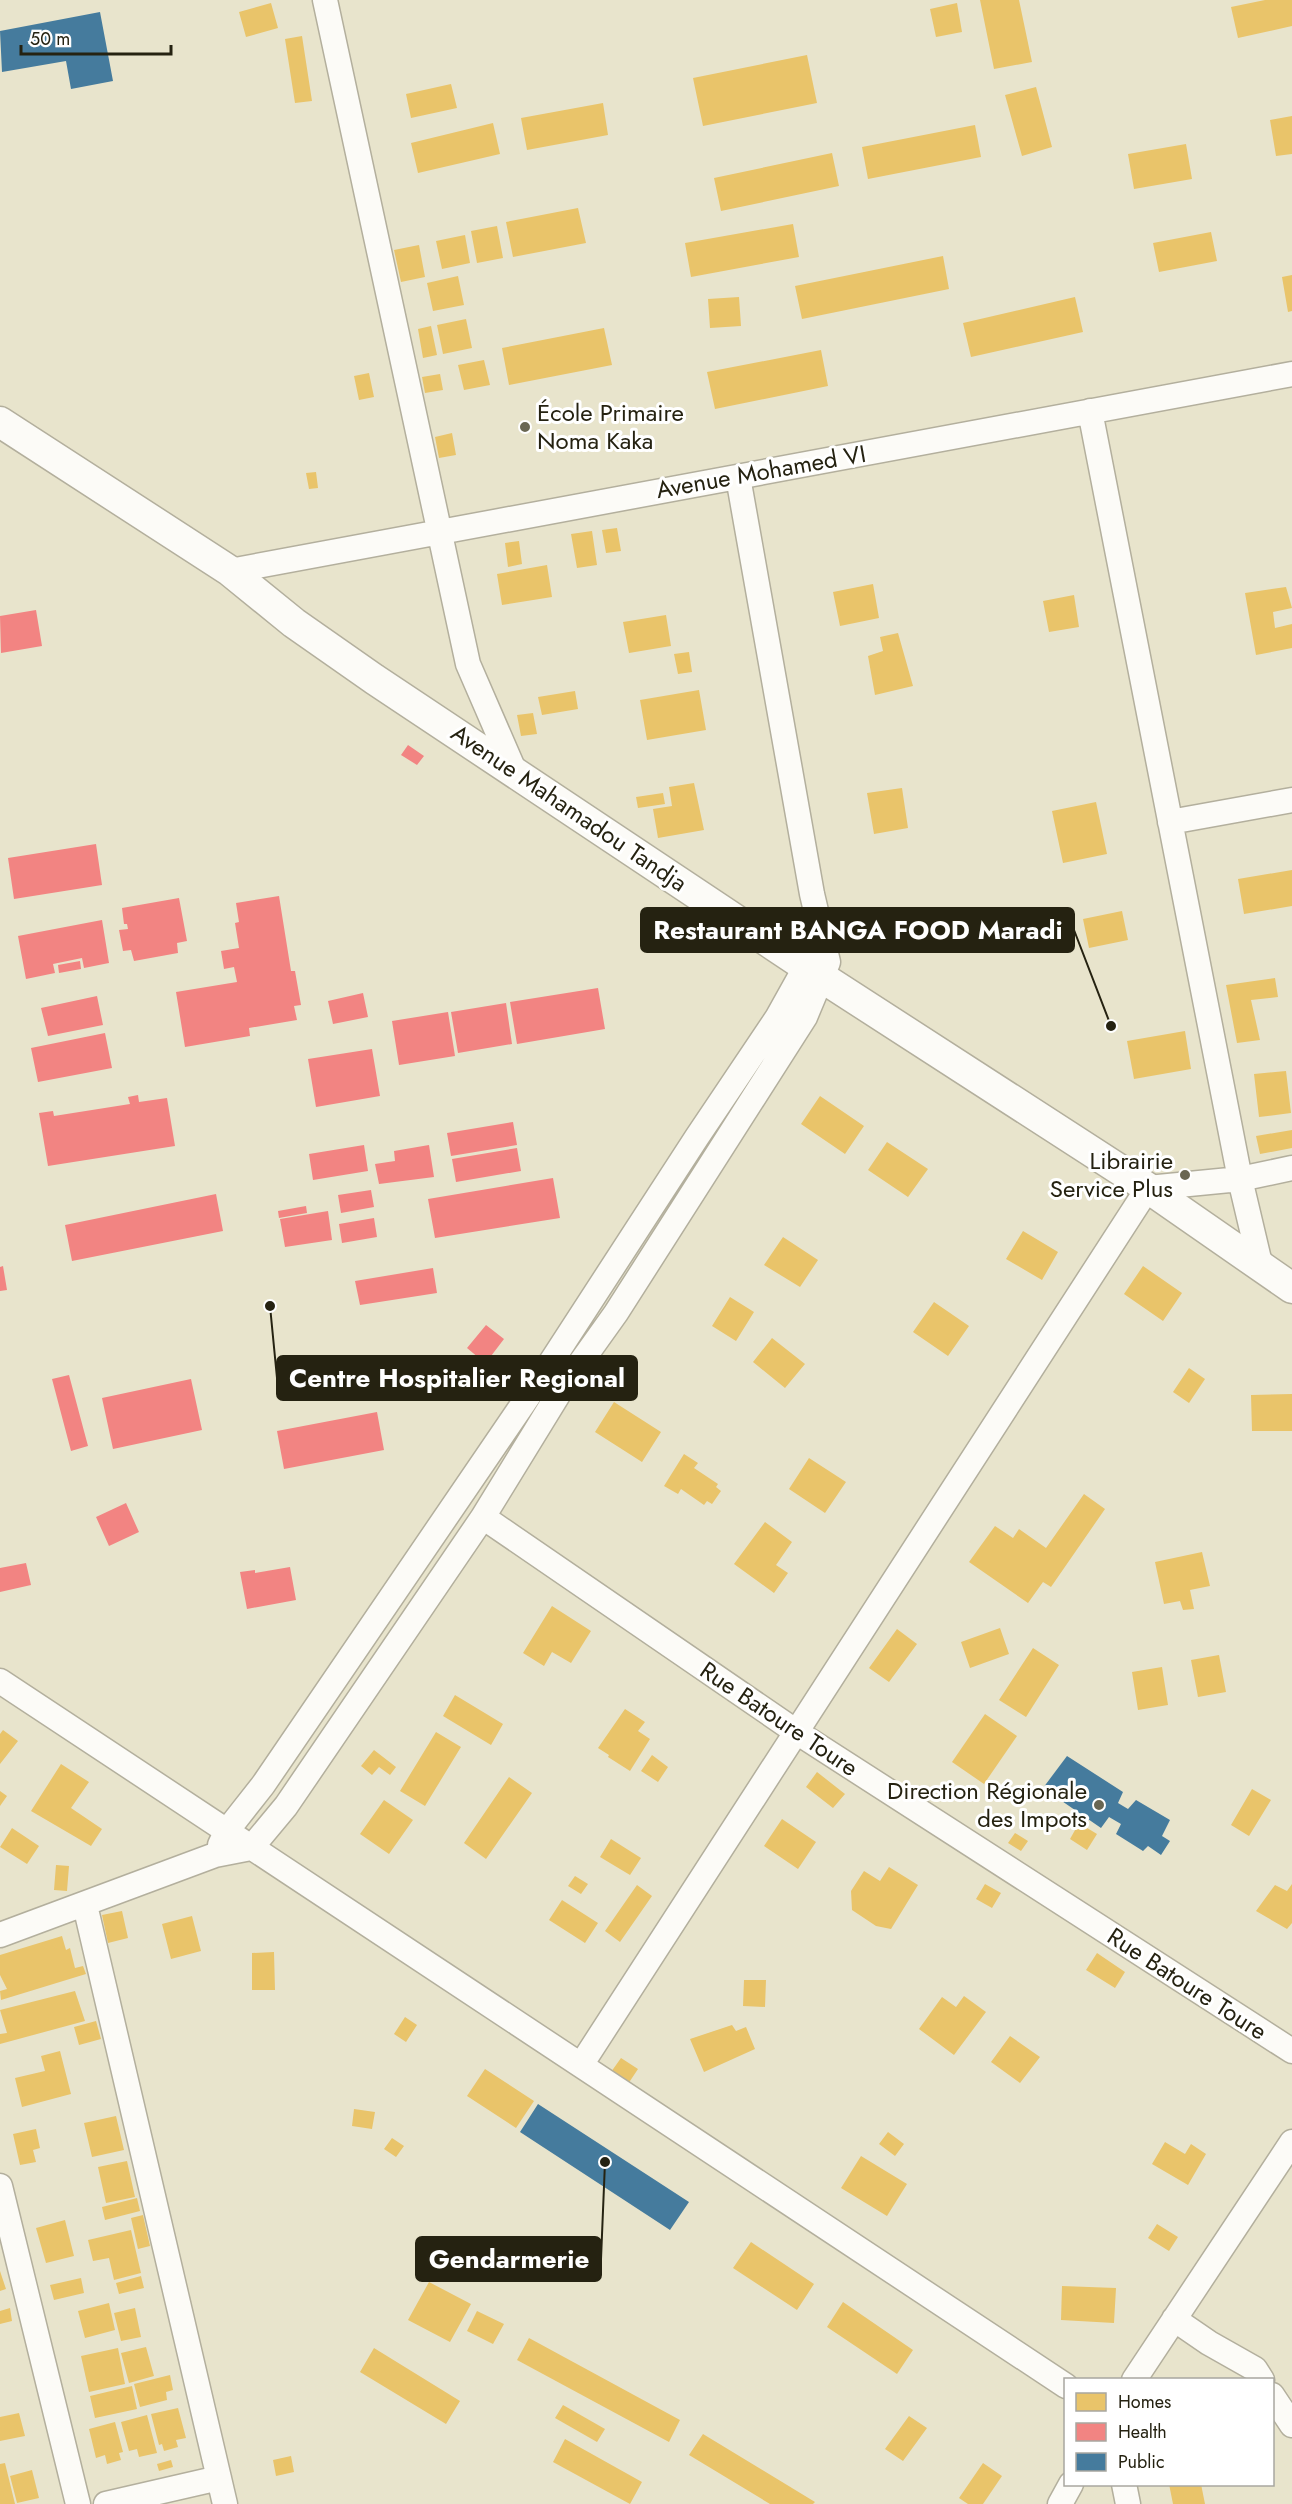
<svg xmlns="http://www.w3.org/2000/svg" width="1292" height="2504" viewBox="0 0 1292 2504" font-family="Jost,sans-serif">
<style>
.homes{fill:#e9c46a}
.health{fill:#f28482}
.public{fill:#457b9d}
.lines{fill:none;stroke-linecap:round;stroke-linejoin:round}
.minor-casing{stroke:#b3af9d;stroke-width:27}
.major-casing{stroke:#b3af9d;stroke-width:33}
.minor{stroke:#fcfbf7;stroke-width:24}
.major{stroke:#fcfbf7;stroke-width:30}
.poi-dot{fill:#696652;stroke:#fff;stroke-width:2}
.labels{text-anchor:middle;stroke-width:6;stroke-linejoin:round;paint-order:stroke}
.poi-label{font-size:24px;fill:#252211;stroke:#fff;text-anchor:end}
.street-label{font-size:24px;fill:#252211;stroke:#fff}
.leader{fill:none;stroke:#252211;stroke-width:2}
.callout-dot{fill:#252211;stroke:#fff;stroke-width:2}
.callout{fill:#252211;stroke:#252211;stroke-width:2}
.callout-label{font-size:26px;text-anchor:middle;font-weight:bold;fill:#fff}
</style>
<rect width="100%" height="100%" fill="#e8e4cc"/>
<path class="homes" d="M 980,0 L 1019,0 L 1032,62 L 994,69 Z
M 1265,0 L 1292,0 L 1292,26 L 1238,38 L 1231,7 Z
M 271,3 L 278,28 L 246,37 L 239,12 Z
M 957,3 L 962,32 L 936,37 L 930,9 Z
M 302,36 L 312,101 L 295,103 L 285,39 Z
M 807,55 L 817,103 L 703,126 L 693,78 Z
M 451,84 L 457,108 L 411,118 L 406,94 Z
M 1036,87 L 1052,147 L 1022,156 L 1005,95 Z
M 603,103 L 608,135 L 527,150 L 521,118 Z
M 1292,116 L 1292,154 L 1276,156 L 1270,120 Z
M 493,123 L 500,154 L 418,173 L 411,143 Z
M 975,125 L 981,157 L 868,179 L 862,147 Z
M 1186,144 L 1192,179 L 1134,189 L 1128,154 Z
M 832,153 L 839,186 L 721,211 L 714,178 Z
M 578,208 L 586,243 L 513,257 L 506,222 Z
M 793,224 L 799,257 L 691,277 L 685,243 Z
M 497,226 L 503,258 L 477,263 L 471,231 Z
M 1211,232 L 1217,261 L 1159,272 L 1153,243 Z
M 465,235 L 470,263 L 442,269 L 436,241 Z
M 419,245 L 425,277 L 401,282 L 394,250 Z
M 943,256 L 949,289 L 802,319 L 795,286 Z
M 1292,275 L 1292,311 L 1288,312 L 1282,277 Z
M 458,276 L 464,305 L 433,311 L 427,283 Z
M 739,297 L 741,326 L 710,328 L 708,299 Z
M 1075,297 L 1083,332 L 971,357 L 963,323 Z
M 466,319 L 472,348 L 443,354 L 437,325 Z
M 431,326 L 437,355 L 423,358 L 418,329 Z
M 604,328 L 612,365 L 509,385 L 502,348 Z
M 821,350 L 828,386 L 715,409 L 707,372 Z
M 484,360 L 490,385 L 464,390 L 458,365 Z
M 369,373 L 374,397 L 359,400 L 354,376 Z
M 440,374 L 443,390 L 425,393 L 422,377 Z
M 452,433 L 456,455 L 439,458 L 435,437 Z
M 316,472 L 318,488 L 309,489 L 306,473 Z
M 617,528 L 621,551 L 606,553 L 602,530 Z
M 592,531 L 597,565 L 577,568 L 571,534 Z
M 519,541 L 522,564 L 508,567 L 505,543 Z
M 547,565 L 552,597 L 502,605 L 497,574 Z
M 873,584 L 879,618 L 840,626 L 833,592 Z
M 1286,587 L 1292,608 L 1273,612 L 1275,628 L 1292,624 L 1292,648 L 1256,655 L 1245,593 Z
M 1074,595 L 1079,627 L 1049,632 L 1043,601 Z
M 666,615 L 671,646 L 629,653 L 623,622 Z
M 898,633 L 913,686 L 875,695 L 868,656 L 883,651 L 880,637 Z
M 689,652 L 692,672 L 678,674 L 674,654 Z
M 699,690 L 706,730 L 647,740 L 640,700 Z
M 575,691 L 578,709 L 542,715 L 538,697 Z
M 533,713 L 537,734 L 521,736 L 517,715 Z
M 694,783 L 704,830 L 658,838 L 653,809 L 672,806 L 669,787 Z
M 902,788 L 908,828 L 874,834 L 867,793 Z
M 663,793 L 665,804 L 638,808 L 636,797 Z
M 1096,802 L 1107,854 L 1063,863 L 1052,811 Z
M 1292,870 L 1292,906 L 1244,914 L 1238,879 Z
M 1122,911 L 1128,940 L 1089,948 L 1083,919 Z
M 1275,978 L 1278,997 L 1251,1000 L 1260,1040 L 1237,1043 L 1226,985 Z
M 1185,1031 L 1191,1069 L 1134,1079 L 1127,1041 Z
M 1286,1071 L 1291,1113 L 1259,1117 L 1254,1074 Z
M 820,1096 L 864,1126 L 845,1154 L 801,1124 Z
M 1292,1130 L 1292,1148 L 1260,1154 L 1256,1136 Z
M 887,1142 L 928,1169 L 908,1197 L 868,1170 Z
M 1023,1231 L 1058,1252 L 1042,1280 L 1006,1259 Z
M 783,1237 L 818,1260 L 800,1287 L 764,1265 Z
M 1143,1266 L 1182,1293 L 1163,1321 L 1124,1294 Z
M 730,1297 L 754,1312 L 736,1341 L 712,1326 Z
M 934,1302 L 969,1326 L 948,1356 L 913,1332 Z
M 772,1338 L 805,1364 L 785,1388 L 753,1362 Z
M 1189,1368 L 1205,1379 L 1189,1403 L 1173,1392 Z
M 1292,1394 L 1292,1431 L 1252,1431 L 1251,1395 Z
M 614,1402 L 661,1432 L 642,1462 L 595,1432 Z
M 684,1454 L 698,1463 L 694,1468 L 718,1484 L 716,1487 L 721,1491 L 712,1504 L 707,1501 L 704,1505 L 681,1489 L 678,1494 L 664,1486 Z
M 809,1458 L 846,1482 L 825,1513 L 789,1489 Z
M 1084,1494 L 1105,1509 L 1051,1587 L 1043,1582 L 1028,1603 L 969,1562 L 995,1526 L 1013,1538 L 1019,1529 L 1046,1548 Z
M 765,1522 L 792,1542 L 776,1565 L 788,1573 L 774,1593 L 734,1564 Z
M 1202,1552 L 1210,1586 L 1190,1590 L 1194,1609 L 1183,1610 L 1180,1601 L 1164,1604 L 1155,1562 Z
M 552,1606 L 591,1631 L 571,1663 L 552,1652 L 544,1666 L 523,1653 Z
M 1000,1628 L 1009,1654 L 970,1668 L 961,1642 Z
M 897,1629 L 917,1644 L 889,1682 L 869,1668 Z
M 1033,1648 L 1059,1665 L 1026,1717 L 999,1700 Z
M 1219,1655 L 1226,1692 L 1198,1697 L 1191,1660 Z
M 1162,1667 L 1168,1705 L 1138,1710 L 1132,1672 Z
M 455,1695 L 503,1724 L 491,1745 L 443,1716 Z
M 625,1709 L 645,1722 L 638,1731 L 650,1739 L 630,1771 L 608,1757 L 609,1755 L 598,1748 Z
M 985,1714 L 1017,1736 L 984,1784 L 952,1762 Z
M 3,1730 L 18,1741 L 0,1764 L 0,1734 Z
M 436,1732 L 461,1747 L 425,1806 L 400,1791 Z
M 374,1750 L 396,1767 L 390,1775 L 379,1767 L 372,1775 L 361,1766 Z
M 652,1755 L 668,1767 L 658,1782 L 641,1771 Z
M 61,1764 L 89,1782 L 71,1808 L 102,1829 L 91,1846 L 31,1811 Z
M 817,1772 L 845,1794 L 833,1808 L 806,1787 Z
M 509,1777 L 532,1793 L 486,1859 L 464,1843 Z
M 1252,1789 L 1271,1800 L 1249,1836 L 1231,1825 Z
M 0,1791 L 7,1796 L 0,1806 Z
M 384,1800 L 413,1820 L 389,1854 L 360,1834 Z
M 782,1819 L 816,1842 L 798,1869 L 764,1846 Z
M 1079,1823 L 1097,1834 L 1087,1850 L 1070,1839 Z
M 12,1828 L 39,1846 L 27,1864 L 0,1847 Z
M 1015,1833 L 1028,1841 L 1021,1851 L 1008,1843 Z
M 611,1839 L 641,1858 L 630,1875 L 600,1857 Z
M 56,1865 L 69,1866 L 67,1891 L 54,1890 Z
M 889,1867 L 918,1885 L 891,1929 L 876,1926 L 852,1910 L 851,1891 L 864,1871 L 880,1881 Z
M 575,1876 L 588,1884 L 581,1894 L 568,1886 Z
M 985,1884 L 1001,1893 L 992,1908 L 976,1899 Z
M 1292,1884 L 1292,1923 L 1287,1929 L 1256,1911 L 1275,1885 L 1287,1891 Z
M 637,1885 L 652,1896 L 620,1942 L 605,1931 Z
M 562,1900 L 598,1923 L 585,1943 L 549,1920 Z
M 122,1911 L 128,1938 L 108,1943 L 102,1915 Z
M 192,1916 L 201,1951 L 171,1959 L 162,1924 Z
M 62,1936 L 66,1950 L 70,1948 L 75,1968 L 83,1966 L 86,1974 L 1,2000 L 0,1991 L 7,1989 L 0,1975 L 0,1955 Z
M 274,1952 L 275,1990 L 252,1990 L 252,1953 Z
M 1097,1953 L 1125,1972 L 1115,1988 L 1086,1970 Z
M 744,1980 L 766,1980 L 765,2007 L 743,2006 Z
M 75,1991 L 85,2021 L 0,2044 L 0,2034 L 7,2033 L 0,2010 Z
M 964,1996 L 986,2012 L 954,2055 L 919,2029 L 942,1997 L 956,2007 Z
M 405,2017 L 417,2025 L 406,2042 L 394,2034 Z
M 96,2021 L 101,2039 L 79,2045 L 74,2027 Z
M 732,2025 L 736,2031 L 746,2027 L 755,2049 L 704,2072 L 690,2039 Z
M 1010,2036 L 1040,2057 L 1020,2083 L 991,2062 Z
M 60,2051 L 71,2094 L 22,2107 L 15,2078 L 45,2071 L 41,2056 Z
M 621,2058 L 638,2069 L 628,2084 L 611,2072 Z
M 485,2069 L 534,2101 L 516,2128 L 467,2096 Z
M 354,2109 L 375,2112 L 372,2129 L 352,2126 Z
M 116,2116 L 124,2150 L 92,2157 L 84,2123 Z
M 36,2129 L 40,2148 L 33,2150 L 36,2162 L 20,2165 L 13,2134 Z
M 888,2132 L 904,2144 L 895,2156 L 879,2144 Z
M 392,2138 L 404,2146 L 396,2157 L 384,2149 Z
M 1165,2142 L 1185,2154 L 1191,2144 L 1206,2154 L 1188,2185 L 1152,2164 Z
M 861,2156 L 907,2184 L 887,2216 L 841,2188 Z
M 127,2161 L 135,2197 L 106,2203 L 98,2167 Z
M 137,2198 L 140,2211 L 105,2220 L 102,2207 Z
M 143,2215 L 150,2246 L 138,2249 L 131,2218 Z
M 65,2220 L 74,2256 L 46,2263 L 36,2228 Z
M 1157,2224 L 1178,2237 L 1169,2251 L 1148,2238 Z
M 131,2230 L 141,2273 L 114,2280 L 109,2258 L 93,2261 L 88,2240 Z
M 751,2242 L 814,2284 L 797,2310 L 733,2268 Z
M 0,2271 L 6,2289 L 0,2291 Z
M 141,2276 L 144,2288 L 119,2294 L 116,2283 Z
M 81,2278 L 84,2293 L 54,2300 L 50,2285 Z
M 429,2282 L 471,2304 L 450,2342 L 408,2320 Z
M 1062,2286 L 1116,2288 L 1114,2323 L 1061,2320 Z
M 843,2302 L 913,2350 L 897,2374 L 827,2327 Z
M 109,2303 L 115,2330 L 85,2338 L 78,2311 Z
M 10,2308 L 12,2321 L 0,2324 L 0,2311 Z
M 135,2308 L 141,2337 L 121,2341 L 114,2313 Z
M 477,2311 L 504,2324 L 493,2344 L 467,2331 Z
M 529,2338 L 680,2420 L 669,2442 L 517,2360 Z
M 146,2347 L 154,2376 L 129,2383 L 121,2353 Z
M 118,2348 L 125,2384 L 89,2392 L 81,2356 Z
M 374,2348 L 460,2401 L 446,2424 L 360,2372 Z
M 170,2375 L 173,2390 L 166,2392 L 167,2400 L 140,2407 L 134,2384 Z
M 132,2386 L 137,2409 L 95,2418 L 90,2396 Z
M 563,2405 L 605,2429 L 597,2442 L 555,2418 Z
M 178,2408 L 186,2438 L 176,2440 L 178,2447 L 164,2451 L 162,2444 L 159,2445 L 151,2414 Z
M 19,2413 L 25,2436 L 0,2441 L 0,2417 Z
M 147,2415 L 157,2453 L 139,2457 L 137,2449 L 129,2451 L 121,2422 Z
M 909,2416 L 927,2428 L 903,2461 L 885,2449 Z
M 115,2422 L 123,2452 L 119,2453 L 121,2460 L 107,2464 L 105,2455 L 96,2458 L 89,2429 Z
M 703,2434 L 815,2502 L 813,2504 L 770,2504 L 689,2455 Z
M 565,2439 L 642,2482 L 630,2504 L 553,2462 Z
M 291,2456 L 294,2472 L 276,2476 L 273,2460 Z
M 171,2460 L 173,2467 L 159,2471 L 157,2464 Z
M 5,2463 L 15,2504 L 0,2504 L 0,2464 Z
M 983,2463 L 1002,2476 L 983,2504 L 968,2504 L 959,2498 Z
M 32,2470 L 39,2498 L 17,2503 L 10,2476 Z
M 1169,2484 L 1201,2484 L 1205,2504 L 1173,2504 Z"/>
<path class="health" d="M 36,610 L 42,646 L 1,653 L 0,616 Z
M 408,745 L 424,756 L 417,765 L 401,755 Z
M 96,844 L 102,885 L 14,899 L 8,858 Z
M 279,896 L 291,971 L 295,971 L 301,1005 L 294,1006 L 297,1020 L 249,1028 L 250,1036 L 185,1047 L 176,992 L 237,982 L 234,967 L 224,969 L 221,951 L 239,948 L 235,923 L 239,922 L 236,903 Z
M 179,898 L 187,941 L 177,943 L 178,953 L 134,961 L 131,950 L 123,951 L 119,930 L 128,929 L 127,924 L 124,924 L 122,908 Z
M 102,920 L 109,963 L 84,968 L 82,958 L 53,964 L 55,973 L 26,979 L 18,936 Z
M 80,961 L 81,969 L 59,973 L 58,965 Z
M 598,988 L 605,1029 L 517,1044 L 510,1002 Z
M 363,993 L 368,1017 L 333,1024 L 328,1001 Z
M 97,996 L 103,1025 L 48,1036 L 41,1008 Z
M 506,1003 L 512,1044 L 458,1053 L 451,1012 Z
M 448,1012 L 455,1056 L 399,1065 L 392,1021 Z
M 105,1033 L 112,1068 L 38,1082 L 31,1048 Z
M 372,1049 L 380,1096 L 316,1107 L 308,1059 Z
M 138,1095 L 139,1102 L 167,1098 L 175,1146 L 48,1166 L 39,1113 L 53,1111 L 54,1116 L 130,1104 L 128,1097 Z
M 513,1122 L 517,1145 L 451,1156 L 447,1133 Z
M 364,1145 L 368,1171 L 313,1180 L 309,1154 Z
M 429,1145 L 434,1177 L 379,1184 L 375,1164 L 395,1161 L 394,1151 Z
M 517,1148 L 521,1171 L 456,1182 L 452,1159 Z
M 553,1178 L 560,1218 L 435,1238 L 428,1199 Z
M 371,1190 L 374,1207 L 341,1213 L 338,1195 Z
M 216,1194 L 223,1231 L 72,1261 L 65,1225 Z
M 306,1206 L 307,1213 L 279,1218 L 278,1211 Z
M 328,1211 L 332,1240 L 285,1247 L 280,1219 Z
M 374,1218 L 377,1237 L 342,1243 L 339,1224 Z
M 3,1266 L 7,1290 L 0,1291 L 0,1267 Z
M 433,1268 L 437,1293 L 360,1305 L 355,1281 Z
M 486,1325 L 504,1339 L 488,1360 L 501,1369 L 486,1392 L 472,1382 L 485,1363 L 467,1348 Z
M 69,1375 L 88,1446 L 71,1451 L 52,1379 Z
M 191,1379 L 202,1430 L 113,1449 L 102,1398 Z
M 377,1412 L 384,1450 L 284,1469 L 277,1431 Z
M 126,1503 L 139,1532 L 109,1546 L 96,1517 Z
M 26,1563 L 31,1585 L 0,1592 L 0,1568 Z
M 290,1567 L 296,1600 L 247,1609 L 240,1572 L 255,1570 L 255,1573 Z"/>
<path class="public" d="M 100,12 L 113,81 L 71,89 L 66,61 L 2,72 L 0,31 Z
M 1067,1756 L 1123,1792 L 1118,1803 L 1128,1809 L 1136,1800 L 1170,1820 L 1162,1836 L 1170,1841 L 1161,1855 L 1148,1846 L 1143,1851 L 1116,1834 L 1121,1824 L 1109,1817 L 1101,1828 L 1043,1788 Z
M 538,2104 L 689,2202 L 670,2230 L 520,2132 Z"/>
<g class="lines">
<defs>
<path id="minor" d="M 325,0 L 468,664 L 514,770
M 1090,411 L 1240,1179 L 1261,1268
M 230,571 L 1292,374
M 1170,822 L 1292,800
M 483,1517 L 795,1731 L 1292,2051
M 0,1681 L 1066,2386
M 220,1845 L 226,1832 L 263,1785 L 538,1382 L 697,1137 L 777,1018 L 806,966 L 811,952
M 85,1905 L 225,2504
M 0,1935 L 215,1855 L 251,1848 L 286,1806 L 483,1517 L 561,1390 L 616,1313 L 805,1017 L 828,962 L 812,894 L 738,477
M 581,2065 L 1148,1188 L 1240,1179 L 1292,1168
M 0,2186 L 78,2504
M 1174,2319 L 1209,2343 L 1255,2369 L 1262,2380
M 1134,2380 L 1292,2142
M 1272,2395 L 1292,2425
M 1124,2484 L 1128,2504
M 106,2504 L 219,2478
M 1060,2504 L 1071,2484"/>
<path id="major" d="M 0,422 L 230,571 L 294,623 L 374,679 L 823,978 L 1148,1188 L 1292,1288"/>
</defs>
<use href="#minor" class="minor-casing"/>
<use href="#major" class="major-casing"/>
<use href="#minor" class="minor"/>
<use href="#major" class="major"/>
</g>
<g class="poi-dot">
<circle cx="525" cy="427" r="6"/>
<circle cx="1185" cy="1175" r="6"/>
<circle cx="1099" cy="1805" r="6"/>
</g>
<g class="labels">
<g class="poi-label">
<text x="537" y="421" text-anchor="start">École Primaire<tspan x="537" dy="28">Noma Kaka</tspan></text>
<text x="1173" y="1169">Librairie<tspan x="1173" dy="28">Service Plus</tspan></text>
<text x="1087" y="1799">Direction Régionale<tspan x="1087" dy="28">des Impots</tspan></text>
</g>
<g class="street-label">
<text transform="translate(761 472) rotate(-10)" y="8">Avenue Mohamed VI</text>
<text transform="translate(569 808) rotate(34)" y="8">Avenue Mahamadou Tandja</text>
<text transform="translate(779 1719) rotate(34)" y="8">Rue Batoure Toure</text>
<text transform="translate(1187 1984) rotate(33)" y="8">Rue Batoure Toure</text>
</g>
</g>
<path class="leader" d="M1111 1026L1074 930M270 1306L277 1378M605 2162L601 2259"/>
<g class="callout-dot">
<circle cx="1111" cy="1026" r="6"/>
<circle cx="270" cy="1306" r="6"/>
<circle cx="605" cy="2162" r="6"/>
</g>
<g class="callout">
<rect x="641" y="908" width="433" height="44" rx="6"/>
<rect x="277" y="1356" width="360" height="44" rx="6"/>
<rect x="416" y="2237" width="185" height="44" rx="6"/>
</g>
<g class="callout-label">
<text x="858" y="939">Restaurant BANGA FOOD Maradi</text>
<text x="457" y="1387">Centre Hospitalier Regional</text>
<text x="509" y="2268">Gendarmerie</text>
</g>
<rect x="1064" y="2378" width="210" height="108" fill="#ffffff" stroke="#a8a7a0" stroke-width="1.5"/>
<rect x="1076" y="2393" width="30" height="18" fill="#e9c46a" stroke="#a8a7a0" stroke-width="1.5"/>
<text x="1118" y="2408" font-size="18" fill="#252211">Homes</text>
<rect x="1076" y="2423" width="30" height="18" fill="#f28482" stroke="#a8a7a0" stroke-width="1.5"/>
<text x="1118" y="2438" font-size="18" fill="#252211">Health</text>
<rect x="1076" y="2453" width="30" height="18" fill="#457b9d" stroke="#a8a7a0" stroke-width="1.5"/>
<text x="1118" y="2468" font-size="18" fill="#252211">Public</text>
<path d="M21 45v9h150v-9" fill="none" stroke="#252211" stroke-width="3"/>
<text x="30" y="45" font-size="18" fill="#252211" stroke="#ffffff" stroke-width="4.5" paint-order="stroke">50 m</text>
</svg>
